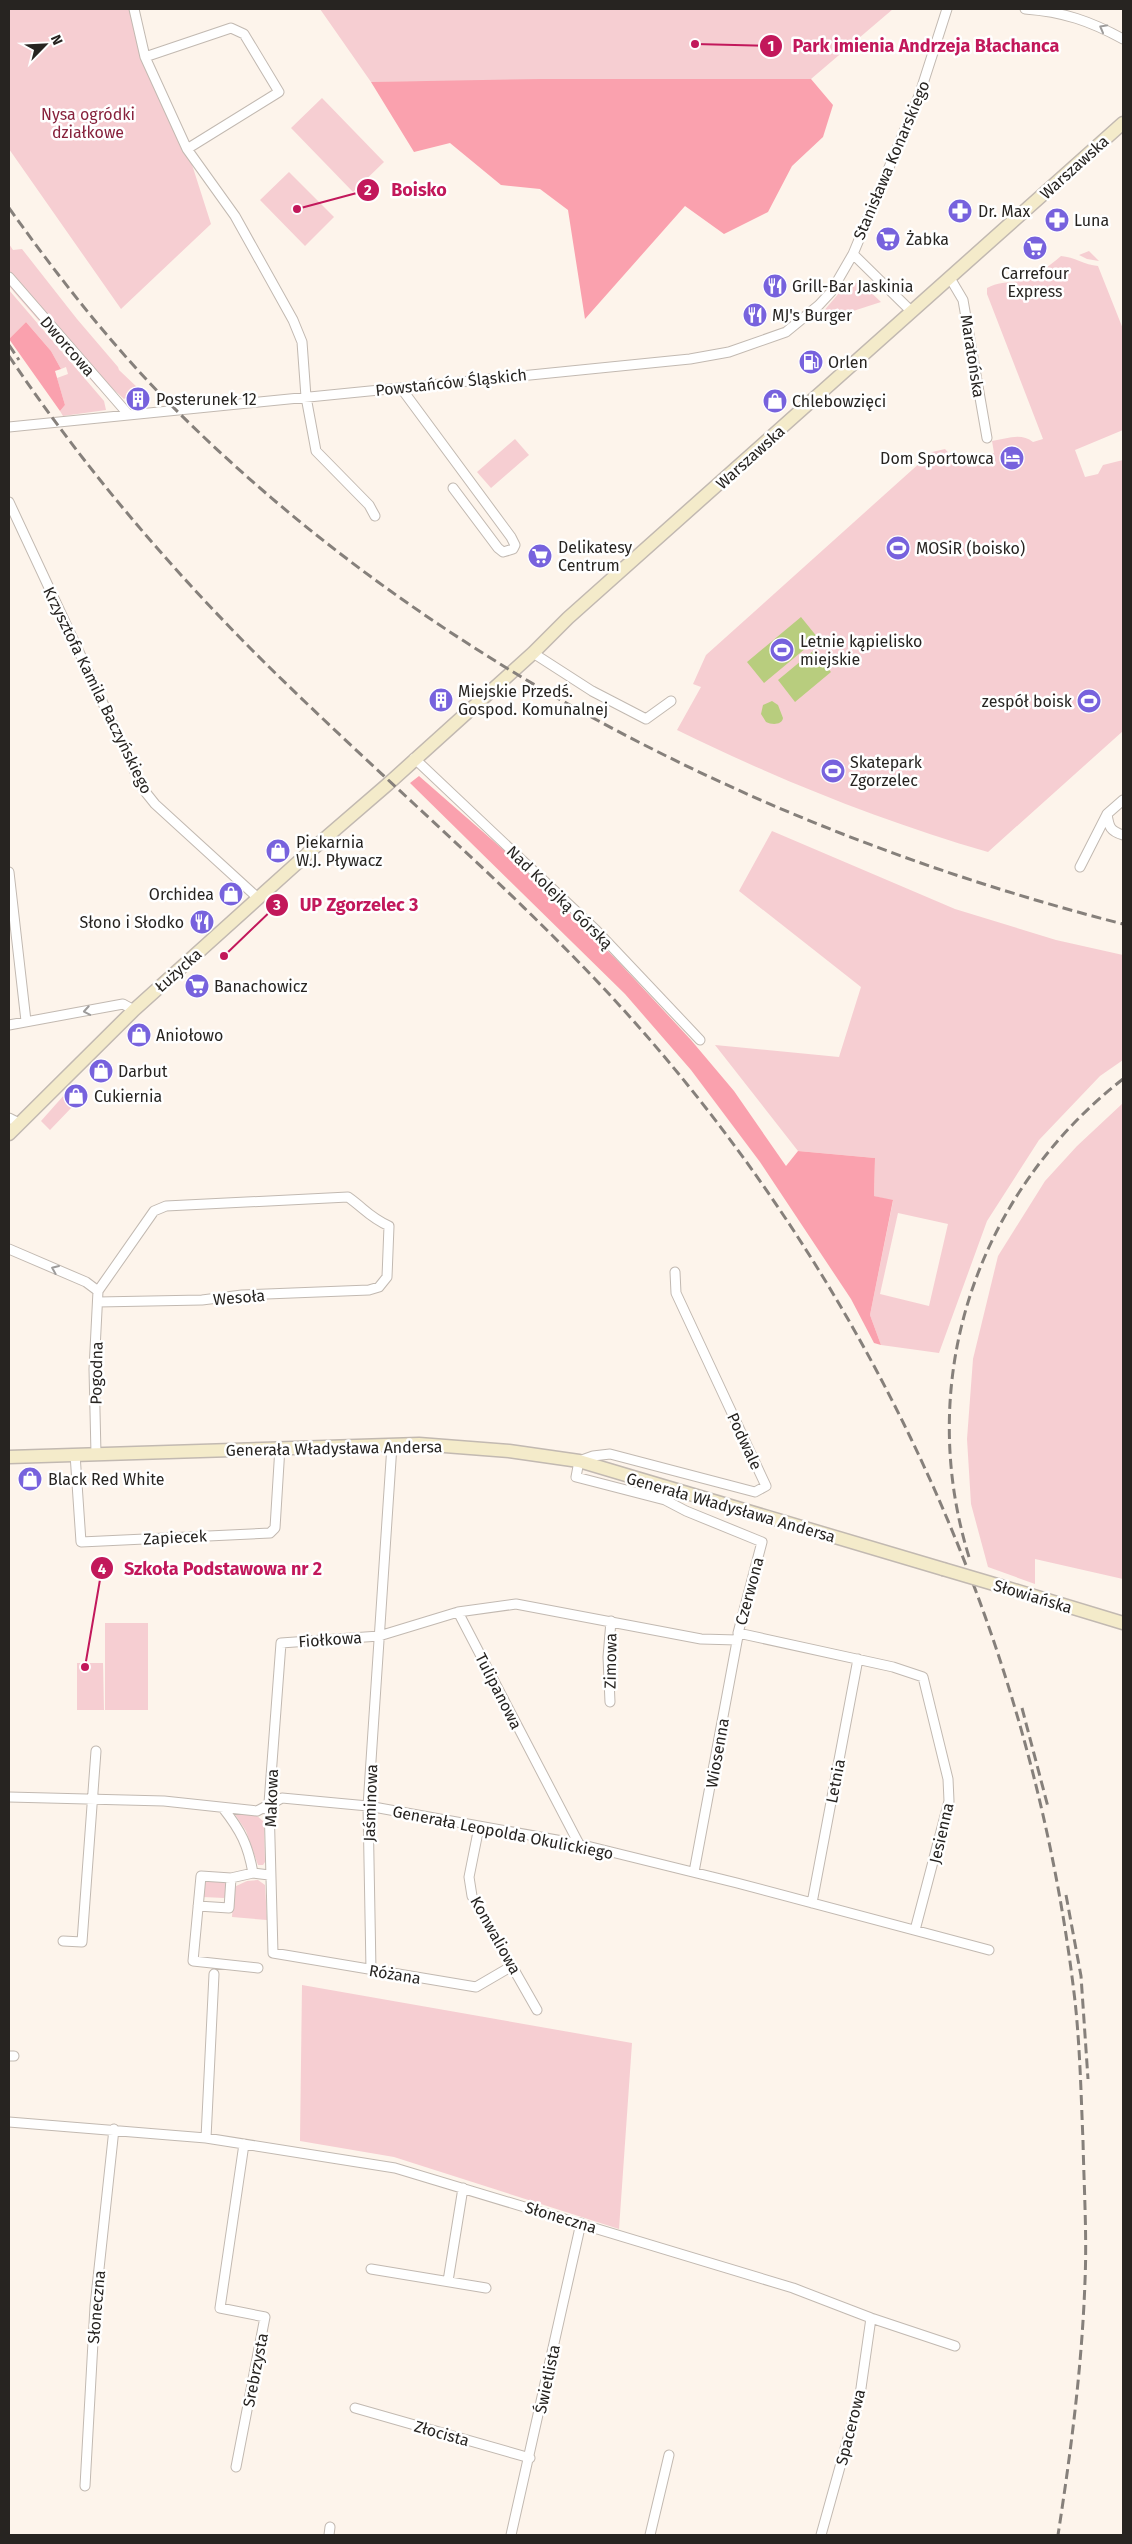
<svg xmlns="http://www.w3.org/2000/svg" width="1132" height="2544" viewBox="0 0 1132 2544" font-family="'Fira Sans',sans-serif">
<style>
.green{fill:#f6ced2;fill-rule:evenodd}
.forest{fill:#faa1ae}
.water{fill:#b8cd7e}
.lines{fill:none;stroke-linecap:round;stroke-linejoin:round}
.street-casing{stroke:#c2b9b1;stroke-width:11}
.secondary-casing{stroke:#c2b9b1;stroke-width:15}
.street{stroke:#fff;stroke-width:9}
.secondary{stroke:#f4ebca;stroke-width:12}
.rail{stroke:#86807b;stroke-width:3;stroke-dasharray:10 5;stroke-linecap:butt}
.secondary-bridge-casing{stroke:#c2b9b1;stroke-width:15;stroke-linecap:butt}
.secondary-bridge{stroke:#f4ebca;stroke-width:12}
.oneway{stroke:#9e9c9b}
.labels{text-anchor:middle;stroke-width:5;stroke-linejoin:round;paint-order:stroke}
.park-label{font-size:16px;fill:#87223c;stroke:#fff}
.street-label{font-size:16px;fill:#272421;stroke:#fff}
.poi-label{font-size:16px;fill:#272421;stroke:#fff;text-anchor:start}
.leader{fill:none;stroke:#c2185b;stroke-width:2}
.callout-dot{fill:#c2185b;stroke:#fff;stroke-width:2}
.mark-label{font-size:15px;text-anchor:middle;font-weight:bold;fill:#fff}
.callout-label{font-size:18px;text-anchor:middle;font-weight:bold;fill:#c2185b;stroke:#fff;stroke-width:5;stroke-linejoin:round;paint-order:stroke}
</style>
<rect width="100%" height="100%" fill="#fdf4eb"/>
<path class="green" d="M 9,9 L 130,9 L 187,149 L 211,224 L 121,309 L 9,149 Z
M 320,9 L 893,9 L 811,79 L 371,82 Z
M 322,98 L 384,162 L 353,192 L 291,128 Z
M 289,172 L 334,217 L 305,246 L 260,200 Z
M 9,244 L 13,250 L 22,249 L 77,319 L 118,367 L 119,370 L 139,389 L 124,399 L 112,388 L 111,390 L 9,271 Z
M 1089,251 L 1099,261 L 1087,259 L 1079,255 Z
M 1061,256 C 1074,257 1085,265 1098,266 L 1123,329 L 1123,430 L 1075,450 L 1085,477 L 1098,474 L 1103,465 L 1123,460 L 1123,731 L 988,852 C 881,821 777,779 677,730 L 701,687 L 693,684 L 706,655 L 932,452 L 945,449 L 957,462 L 994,453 L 992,441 C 1006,439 1021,432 1033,442 L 1043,439 L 987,294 L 987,288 C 999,281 1012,283 1025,279 C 1040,274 1049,266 1061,256 Z
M 9,281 L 94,380 L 98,388 L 19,298 L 9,286 Z
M 854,282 L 863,285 L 881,302 L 816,323 L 816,320 L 845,286 Z
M 9,290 L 104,401 L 106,410 L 63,416 L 60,411 L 65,405 L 57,378 L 68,374 L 66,367 L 61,369 L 51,351 L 26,322 L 9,339 Z
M 515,439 L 529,455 L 491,488 L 477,472 Z
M 772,831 L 955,909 L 1056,940 L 1123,955 L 1123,1060 L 1100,1076 L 1039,1140 L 987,1221 L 939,1353 L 881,1345 L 870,1315 L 893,1201 L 874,1196 L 875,1158 L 798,1151 L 715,1045 L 839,1057 L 861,987 L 739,891 ZM 898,1213 L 948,1224 L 929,1306 L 880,1294 Z
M 65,1094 L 74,1105 L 50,1130 L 41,1121 Z
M 1123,1103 L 1123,1579 L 1035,1559 L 1035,1584 L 988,1567 L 971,1504 L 967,1439 L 973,1359 L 998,1256 L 1045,1181 L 1077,1146 Z
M 105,1623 L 148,1623 L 148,1710 L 105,1710 Z
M 77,1663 L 103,1663 L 104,1710 L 77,1710 Z
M 234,1813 L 255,1814 L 264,1822 L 265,1862 L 263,1865 L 258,1865 L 246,1831 Z
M 204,1880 L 226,1881 L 226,1895 L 224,1898 L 203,1897 Z
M 258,1880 L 265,1885 L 267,1920 L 232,1917 L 234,1887 L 247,1881 Z
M 302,1985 L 632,2043 L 619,2229 L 394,2157 L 300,2141 Z"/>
<path class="forest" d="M 542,79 L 811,79 L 833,105 L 823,137 L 792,166 L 768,212 L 724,234 L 685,206 L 585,319 L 568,210 L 540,189 L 501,185 L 450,143 L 414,152 L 371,82 Z
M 26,322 L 51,351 L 61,369 L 55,371 L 65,405 L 60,411 L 9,339 Z
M 419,776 L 514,859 L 614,957 L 691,1040 L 734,1091 L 786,1166 L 798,1151 L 875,1158 L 874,1196 L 893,1200 L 870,1315 L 881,1345 L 874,1343 L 851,1299 L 760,1162 L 691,1070 L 625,994 L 410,783 Z"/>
<path class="water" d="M 801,617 L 818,638 L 764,683 L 747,662 Z
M 813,651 L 831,672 L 795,702 L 778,680 Z
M 772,701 L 778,705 L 783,718 C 782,725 772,725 766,722 L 761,714 L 763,705 Z"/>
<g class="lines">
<defs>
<path id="street" d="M 134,9 L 145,57 L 187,149 L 235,216 L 293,320 L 302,342 L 306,397 L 316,451 L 369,505 L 375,516
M 1025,9 C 1064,12 1090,21 1123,39
M 145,57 L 231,28 L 244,34 L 279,92 L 187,149
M 853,254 L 912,312
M 9,277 L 128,414
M 950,278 L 963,300 L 987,438
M 401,388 L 511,537 L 515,545 L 513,549 L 503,552 L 498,548 L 453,488
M 9,427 L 690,359 L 729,352 L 786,332 L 819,305 L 831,292 L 853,254 L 920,93 L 947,9
M 9,502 L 143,789 L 155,804 L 259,899
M 533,653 L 592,691 L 646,719 L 671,701
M 414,758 L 596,930 L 700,1040
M 1123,800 L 1107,814 C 1109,827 1110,831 1123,835
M 1080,867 L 1107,814
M 9,872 L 26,1021
M 9,1025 L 123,1004 L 134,1010
M 9,1118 L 19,1123
M 9,1249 L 86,1282 L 98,1291
M 675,1272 L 676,1293 L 766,1486 L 755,1492 L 610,1454 L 593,1456 L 579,1461 L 576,1477 L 665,1500 L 686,1511 L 762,1542 L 738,1633 L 893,1667 L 923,1677 L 948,1779 L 949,1801 L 915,1930
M 75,1454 L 81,1542 L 270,1533 L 275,1528 L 280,1447
M 96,1454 L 94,1369 L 98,1291 L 154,1211 L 166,1206 L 348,1197 C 365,1209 369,1217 389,1226 L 387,1277 L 379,1287 L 369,1290 L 242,1295 L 202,1300 L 98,1302
M 458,1612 L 516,1604 L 701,1639 L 737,1640
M 610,1702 L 608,1657 L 611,1621
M 9,1797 L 164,1801 L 257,1811 L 282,1798 L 368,1806 L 579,1844 L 737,1883 L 989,1950
M 223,1808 C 241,1831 248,1845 253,1873
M 479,1827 L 469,1877 L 472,1896 L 537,2010
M 694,1872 L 738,1636
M 812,1903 L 858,1659
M 198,1906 L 229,1908 L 231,1878
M 63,1941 L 82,1942 L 96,1751
M 512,1966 L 476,1987 L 273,1953 L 269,1803 L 281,1643 L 379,1636 L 458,1612 L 579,1844
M 258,1968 L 193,1961 L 201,1876 L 231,1878 L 253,1873 L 269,1875
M 371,1970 L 368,1806 L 392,1445
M 9,2056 L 14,2056
M 9,2122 L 206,2138 L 395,2168 L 793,2288 L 871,2318 L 955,2346
M 206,2138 L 214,1974
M 371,2269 L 486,2288
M 448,2281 L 463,2188
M 355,2408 L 530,2458
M 236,2467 L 265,2317 L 220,2308 L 244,2144
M 85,2486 L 95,2306 L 114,2129
M 329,2535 L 330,2527
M 511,2535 L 581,2223
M 650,2535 L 669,2455
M 821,2535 L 860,2395 L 871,2318"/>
<path id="secondary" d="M 9,1134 L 134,1010 L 315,847 L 388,784 L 533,653 L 568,618 L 1123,123
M 9,1457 L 419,1444 L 509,1451 L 579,1461 L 943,1569
M 1004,1587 L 1123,1623"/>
</defs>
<use href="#street" class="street-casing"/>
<use href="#secondary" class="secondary-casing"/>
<use href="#street" class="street"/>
<use href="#secondary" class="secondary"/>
<path class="rail" d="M 9,208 C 60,279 115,350 178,412 C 435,667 774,835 1123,924
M 9,345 L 19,360
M 9,356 C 80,462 163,560 253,651 C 364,762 485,864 594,978 C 857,1255 1031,1620 1075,2001 C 1080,2047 1081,2094 1083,2141 C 1084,2188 1087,2235 1085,2281 C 1082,2366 1071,2451 1058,2535
M 969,1557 C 914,1379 977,1193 1123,1079
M 1022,1708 L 1048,1807
M 1066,1895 L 1081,1976 L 1088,2079"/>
<defs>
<path id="secondary-bridge" d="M 943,1569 L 1004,1587"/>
</defs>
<use href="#secondary-bridge" class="secondary-bridge-casing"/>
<use href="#secondary-bridge" class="secondary-bridge"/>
</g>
<defs><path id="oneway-chevron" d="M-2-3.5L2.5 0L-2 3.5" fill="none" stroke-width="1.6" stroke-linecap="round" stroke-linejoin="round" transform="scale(1.25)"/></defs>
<g class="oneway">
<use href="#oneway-chevron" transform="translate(1103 28) rotate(-151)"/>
<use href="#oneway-chevron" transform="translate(87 1011) rotate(170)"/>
<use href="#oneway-chevron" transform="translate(55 1269) rotate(-157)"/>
</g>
<defs>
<symbol id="pharmacy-disc" viewBox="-11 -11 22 22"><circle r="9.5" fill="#7762dd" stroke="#fff"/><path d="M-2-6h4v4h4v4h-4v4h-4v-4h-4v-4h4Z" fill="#fff"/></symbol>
<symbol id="supermarket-disc" viewBox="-11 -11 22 22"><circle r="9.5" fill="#7762dd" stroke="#fff"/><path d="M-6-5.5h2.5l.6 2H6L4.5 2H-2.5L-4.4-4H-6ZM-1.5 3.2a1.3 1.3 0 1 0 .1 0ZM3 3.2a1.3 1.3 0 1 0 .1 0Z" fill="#fff"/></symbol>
<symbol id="restaurant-disc" viewBox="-11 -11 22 22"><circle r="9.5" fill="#7762dd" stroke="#fff"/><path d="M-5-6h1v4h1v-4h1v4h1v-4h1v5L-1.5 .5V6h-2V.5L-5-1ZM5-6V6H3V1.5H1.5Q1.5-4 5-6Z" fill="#fff"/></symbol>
<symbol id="fuel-disc" viewBox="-11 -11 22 22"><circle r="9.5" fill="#7762dd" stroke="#fff"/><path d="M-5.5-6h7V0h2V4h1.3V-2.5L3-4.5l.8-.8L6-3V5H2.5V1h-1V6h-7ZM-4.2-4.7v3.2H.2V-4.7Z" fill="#fff"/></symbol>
<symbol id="building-disc" viewBox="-11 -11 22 22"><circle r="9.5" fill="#7762dd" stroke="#fff"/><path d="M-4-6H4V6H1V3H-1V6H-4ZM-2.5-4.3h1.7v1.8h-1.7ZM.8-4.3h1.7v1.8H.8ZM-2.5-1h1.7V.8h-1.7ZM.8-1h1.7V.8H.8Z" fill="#fff"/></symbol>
<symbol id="shop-disc" viewBox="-11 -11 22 22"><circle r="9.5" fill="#7762dd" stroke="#fff"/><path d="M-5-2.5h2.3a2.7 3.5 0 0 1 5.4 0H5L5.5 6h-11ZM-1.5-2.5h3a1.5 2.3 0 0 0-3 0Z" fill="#fff"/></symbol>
<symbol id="hotel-disc" viewBox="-11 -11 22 22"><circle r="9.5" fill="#7762dd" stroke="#fff"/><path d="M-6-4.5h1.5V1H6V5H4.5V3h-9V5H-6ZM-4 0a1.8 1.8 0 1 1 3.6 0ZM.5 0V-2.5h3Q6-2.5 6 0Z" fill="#fff"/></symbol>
<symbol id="stadium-disc" viewBox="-11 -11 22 22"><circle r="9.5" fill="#7762dd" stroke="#fff"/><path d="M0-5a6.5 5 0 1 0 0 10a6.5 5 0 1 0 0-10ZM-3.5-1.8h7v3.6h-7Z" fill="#fff"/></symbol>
</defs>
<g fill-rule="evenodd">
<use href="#pharmacy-disc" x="946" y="197" width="28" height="28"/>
<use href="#pharmacy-disc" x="1043" y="206" width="28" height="28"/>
<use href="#supermarket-disc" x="874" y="225" width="28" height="28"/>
<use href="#supermarket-disc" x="1021" y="234" width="28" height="28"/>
<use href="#restaurant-disc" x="761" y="272" width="28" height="28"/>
<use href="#restaurant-disc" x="741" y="301" width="28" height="28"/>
<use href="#fuel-disc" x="797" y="348" width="28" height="28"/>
<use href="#building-disc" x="124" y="385" width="28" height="28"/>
<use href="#shop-disc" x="761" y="387" width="28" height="28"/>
<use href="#hotel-disc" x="998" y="444" width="28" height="28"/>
<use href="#stadium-disc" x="884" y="534" width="28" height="28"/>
<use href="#supermarket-disc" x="526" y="542" width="28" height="28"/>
<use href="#stadium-disc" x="768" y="636" width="28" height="28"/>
<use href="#building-disc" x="427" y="686" width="28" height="28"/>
<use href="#stadium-disc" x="1075" y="687" width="28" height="28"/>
<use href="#stadium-disc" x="819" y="757" width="28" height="28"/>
<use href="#shop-disc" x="264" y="837" width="28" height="28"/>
<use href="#shop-disc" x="217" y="880" width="28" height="28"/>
<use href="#restaurant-disc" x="188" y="908" width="28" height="28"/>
<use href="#supermarket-disc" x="183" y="972" width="28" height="28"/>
<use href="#shop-disc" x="125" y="1021" width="28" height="28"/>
<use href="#shop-disc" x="87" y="1057" width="28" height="28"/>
<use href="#shop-disc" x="62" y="1082" width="28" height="28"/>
<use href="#shop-disc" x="16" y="1465" width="28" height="28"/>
</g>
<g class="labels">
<g class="park-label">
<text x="88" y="120">Nysa ogródki<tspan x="88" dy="18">działkowe</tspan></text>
</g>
<g class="street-label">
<text transform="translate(891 160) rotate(-67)" y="6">Stanisława Konarskiego</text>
<text transform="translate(1074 167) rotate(-42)" y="6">Warszawska</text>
<text transform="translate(68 346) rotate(49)" y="6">Dworcowa</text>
<text transform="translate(973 356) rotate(81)" y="6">Maratońska</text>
<text transform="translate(451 382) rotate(-6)" y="6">Powstańców Śląskich</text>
<text transform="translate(750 457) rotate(-42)" y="6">Warszawska</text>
<text transform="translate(98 690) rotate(64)" y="6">Krzysztofa Kamila Baczyńskiego</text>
<text transform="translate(560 897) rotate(44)" y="6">Nad Kolejką Górską</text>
<text transform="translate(178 970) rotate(-42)" y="6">Łużycka</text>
<text transform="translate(239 1297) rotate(-5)" y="6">Wesoła</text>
<text transform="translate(96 1373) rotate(-89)" y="6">Pogodna</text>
<text transform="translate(745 1441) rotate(65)" y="6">Podwale</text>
<text transform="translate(334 1448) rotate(-1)" y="6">Generała Władysława Andersa</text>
<text transform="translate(731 1507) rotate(16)" y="6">Generała Władysława Andersa</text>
<text transform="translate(175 1537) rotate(-3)" y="6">Zapiecek</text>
<text transform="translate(749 1591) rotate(-75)" y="6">Czerwona</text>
<text transform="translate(1033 1596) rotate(17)" y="6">Słowiańska</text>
<text transform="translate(330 1639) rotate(-4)" y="6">Fiołkowa</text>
<text transform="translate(610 1661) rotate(-89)" y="6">Zimowa</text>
<text transform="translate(499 1691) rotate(63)" y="6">Tulipanowa</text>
<text transform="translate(717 1753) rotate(-80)" y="6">Wiosenna</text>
<text transform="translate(835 1781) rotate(-79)" y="6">Letnia</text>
<text transform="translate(271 1798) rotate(-88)" y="6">Makowa</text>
<text transform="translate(370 1803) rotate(-88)" y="6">Jaśminowa</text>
<text transform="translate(503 1832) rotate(11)" y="6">Generała Leopolda Okulickiego</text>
<text transform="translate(941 1833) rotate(-77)" y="6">Jesienna</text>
<text transform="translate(496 1935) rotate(61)" y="6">Konwaliowa</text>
<text transform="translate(395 1974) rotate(9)" y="6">Różana</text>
<text transform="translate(561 2217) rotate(17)" y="6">Słoneczna</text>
<text transform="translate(96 2307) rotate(-85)" y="6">Słoneczna</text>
<text transform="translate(255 2370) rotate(-79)" y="6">Srebrzysta</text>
<text transform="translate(547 2379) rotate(-78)" y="6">Świetlista</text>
<text transform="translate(850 2427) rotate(-76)" y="6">Spacerowa</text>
<text transform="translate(442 2433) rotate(16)" y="6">Złocista</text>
</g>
<g class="poi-label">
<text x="978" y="217">Dr. Max</text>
<text x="1074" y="226">Luna</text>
<text x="906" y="245">Żabka</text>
<text x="1035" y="279" text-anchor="middle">Carrefour<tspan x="1035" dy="18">Express</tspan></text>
<text x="792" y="292">Grill-Bar Jaskinia</text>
<text x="772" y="321">MJ's Burger</text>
<text x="828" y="368">Orlen</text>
<text x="156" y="405">Posterunek 12</text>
<text x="792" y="407">Chlebowzięci</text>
<text x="994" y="464" text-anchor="end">Dom Sportowca</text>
<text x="558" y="553">Delikatesy<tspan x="558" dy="18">Centrum</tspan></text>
<text x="916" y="554">MOSiR (boisko)</text>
<text x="800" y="647">Letnie kąpielisko<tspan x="800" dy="18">miejskie</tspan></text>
<text x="458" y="697">Miejskie Przedś.<tspan x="458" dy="18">Gospod. Komunalnej</tspan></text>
<text x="1072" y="707" text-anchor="end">zespół boisk</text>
<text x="850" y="768">Skatepark<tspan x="850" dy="18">Zgorzelec</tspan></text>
<text x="296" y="848">Piekarnia<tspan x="296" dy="18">W.J. Pływacz</tspan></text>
<text x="214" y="900" text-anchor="end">Orchidea</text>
<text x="184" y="928" text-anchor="end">Słono i Słodko</text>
<text x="214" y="992">Banachowicz</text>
<text x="156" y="1041">Aniołowo</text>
<text x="118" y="1077">Darbut</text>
<text x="94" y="1102">Cukiernia</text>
<text x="48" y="1485">Black Red White</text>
</g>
</g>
<path class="leader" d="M695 44L771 46M297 209L368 190M224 956L277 905M85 1667L102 1568"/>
<g class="callout-dot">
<circle cx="695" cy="44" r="5"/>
<circle cx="297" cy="209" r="5"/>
<circle cx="224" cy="956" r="5"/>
<circle cx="85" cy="1667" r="5"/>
<circle cx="771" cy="46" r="12"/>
<circle cx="368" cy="190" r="12"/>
<circle cx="277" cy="905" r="12"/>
<circle cx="102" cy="1568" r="12"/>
</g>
<g class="mark-label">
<text x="771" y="51">1</text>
<text x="368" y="195">2</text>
<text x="277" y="910">3</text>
<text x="102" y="1574">4</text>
</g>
<g class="callout-label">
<text x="926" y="52">Park imienia Andrzeja Błachanca</text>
<text x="419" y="196">Boisko</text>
<text x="359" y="911">UP Zgorzelec 3</text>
<text x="223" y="1575">Szkoła Podstawowa nr 2</text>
</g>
<rect width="1132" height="2544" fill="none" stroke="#272421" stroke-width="20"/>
<g transform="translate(45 45) rotate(66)" stroke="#ffffff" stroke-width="4" paint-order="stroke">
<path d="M0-4L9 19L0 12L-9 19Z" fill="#272421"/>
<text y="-8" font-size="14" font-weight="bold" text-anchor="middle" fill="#272421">N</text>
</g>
</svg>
